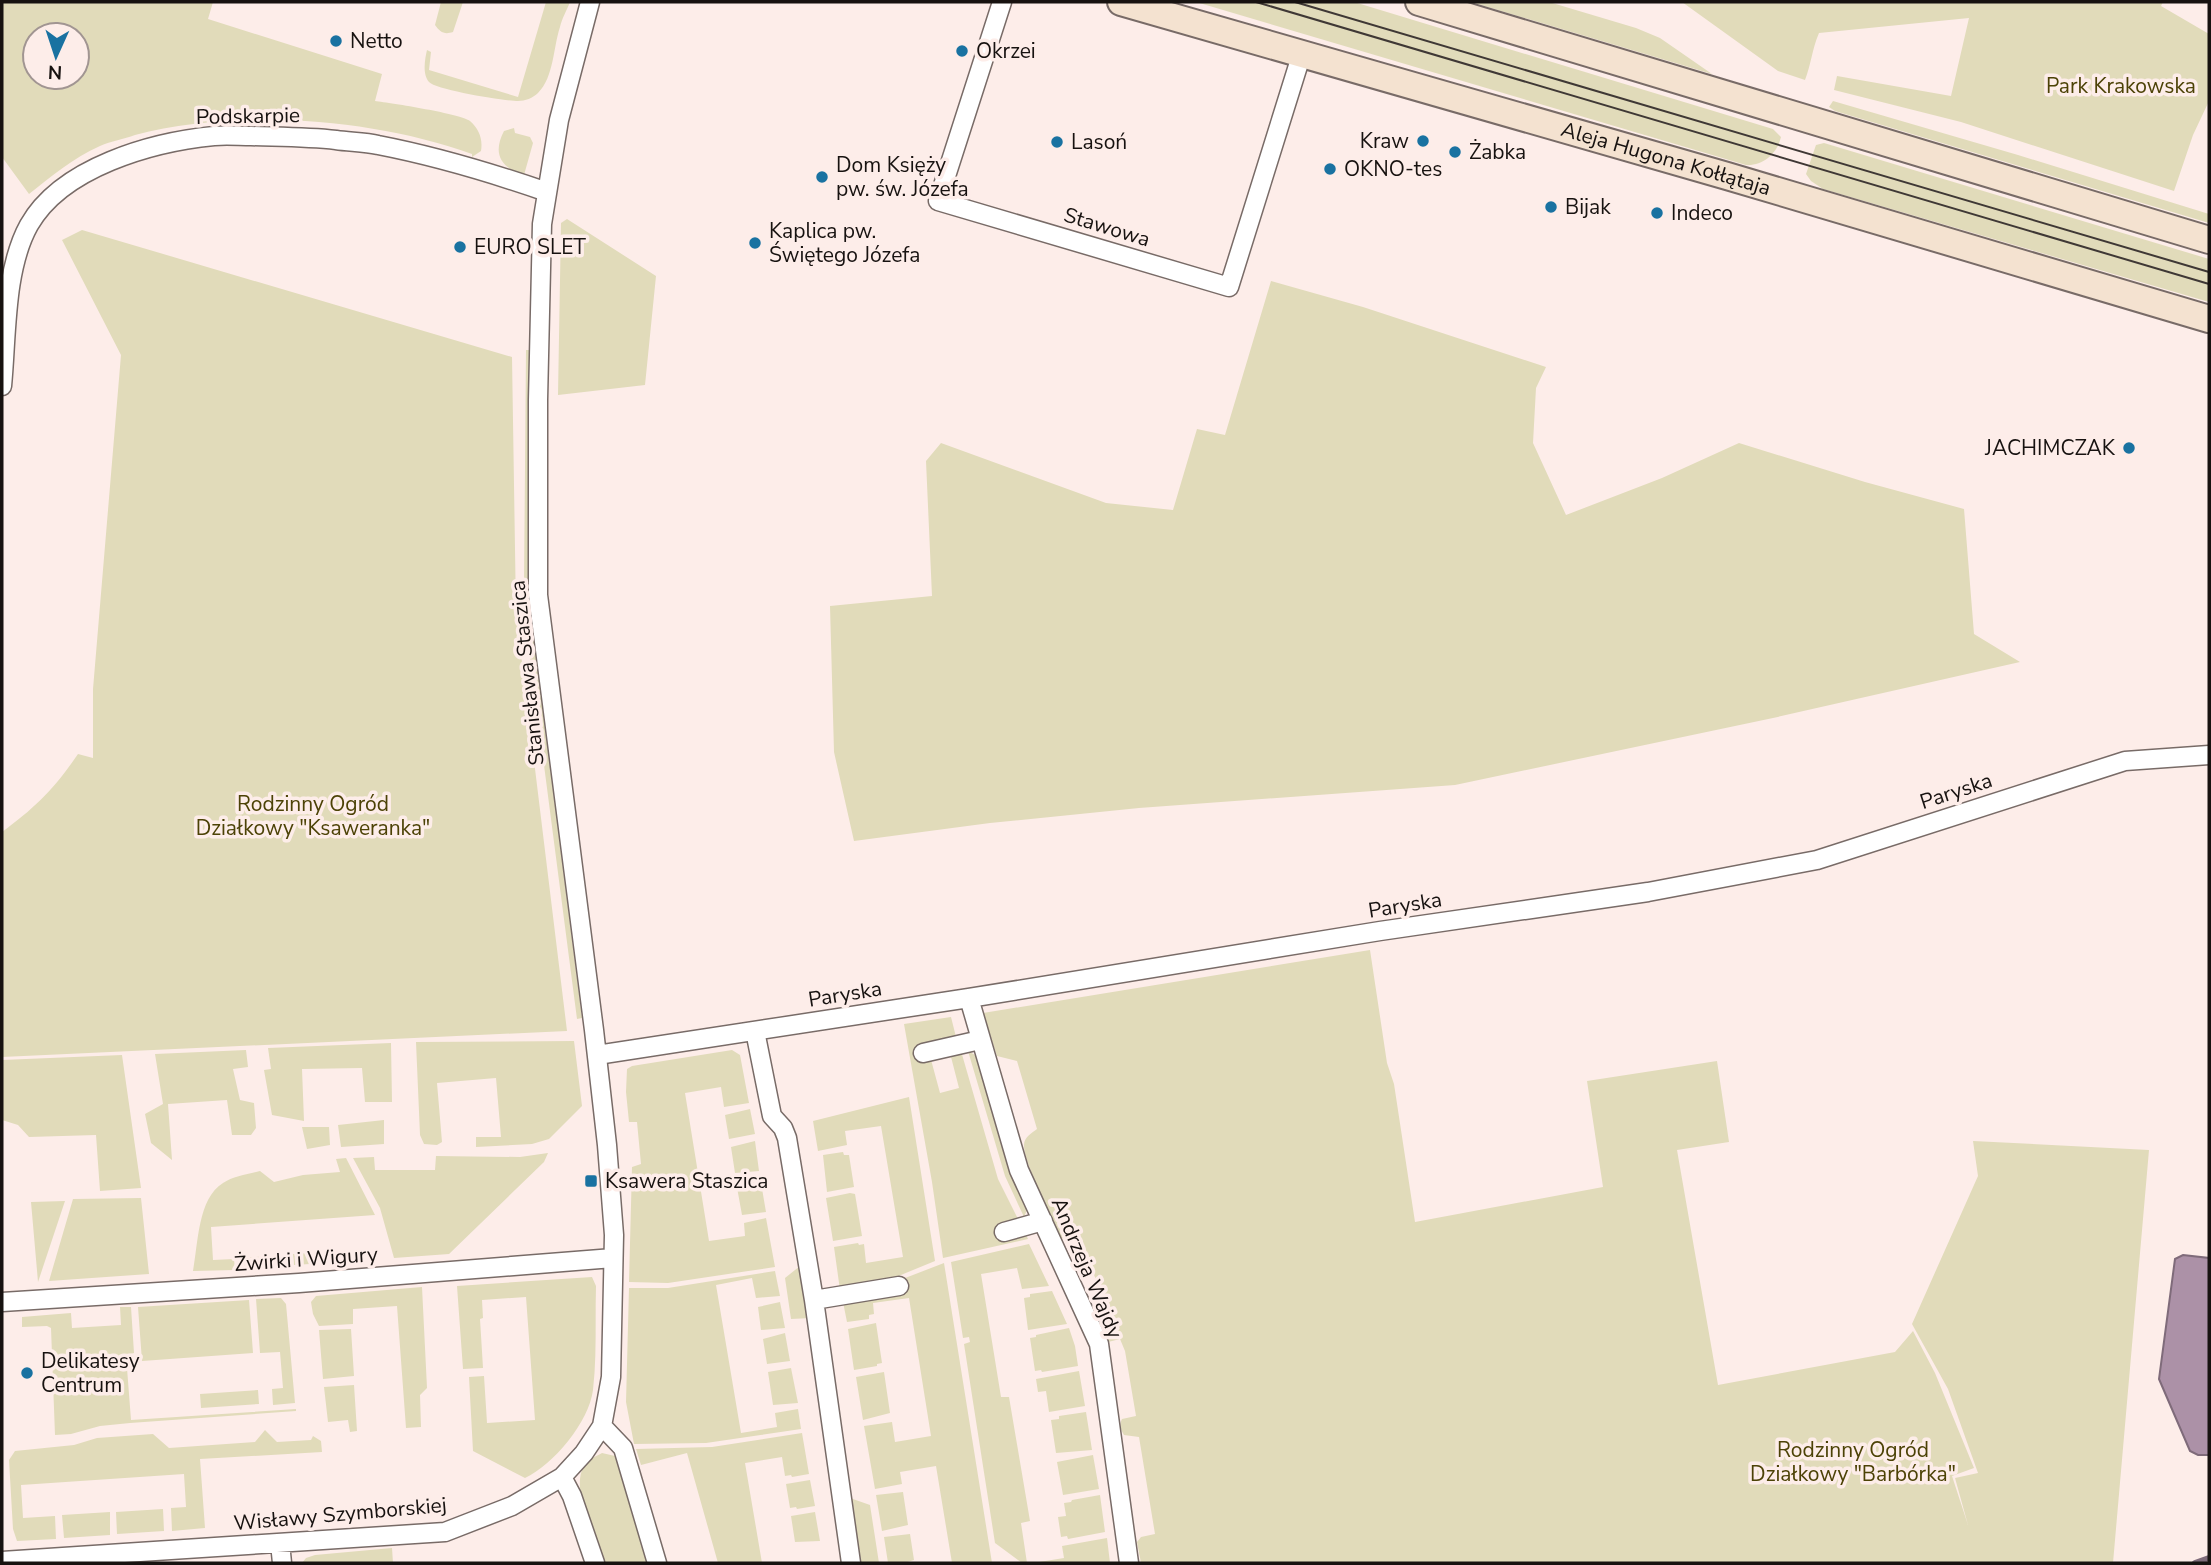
<svg xmlns="http://www.w3.org/2000/svg" width="2211" height="1565" viewBox="0 0 2211 1565" font-family="'Nunito Sans',sans-serif">
<style>
.green{fill:#e1dbba;fill-rule:evenodd}
.water{fill:#ac91a7;stroke:#7f6b7a;stroke-width:2}
.lines{fill:none;stroke-linecap:round;stroke-linejoin:round}
.stream{stroke:#7f6b7a;stroke-width:6}
.street-casing{stroke:#786b67;stroke-width:21}
.secondary-casing{stroke:#786b67;stroke-width:30}
.street{stroke:#fff;stroke-width:18}
.secondary{stroke:#f4e2d0;stroke-width:26}
.tram{stroke:#3f3835;stroke-width:2}
.poi-dot{fill:#1972a1;stroke:#fdede9;stroke-width:2.5}
.labels{text-anchor:middle;stroke-width:7;stroke-linejoin:round;paint-order:stroke}
.poi-label{font-size:21px;fill:#171210;stroke:#fdede9;text-anchor:start}
.park-label{font-size:21px;fill:#4c4206;stroke:#fdede9}
.street-label{font-size:21px;fill:#171210;stroke:#fdede9}
</style>
<rect width="100%" height="100%" fill="#fdede9"/>
<path class="green" d="M 2,2 L 213,2 L 208,19 L 382,74 L 375,101 C 391,103 462,114 470,121 C 479,129 483,139 481,151 L 472,157 L 472,154 C 373,118 237,108 135,135 C 124,139 111,141 100,146 C 73,158 52,176 29,194 L 2,157 ZM 35,35 L 77,35 L 77,77 L 35,77 Z
M 441,2 L 463,2 L 453,32 C 444,35 440,32 435,25 Z
M 546,2 L 570,2 C 567,10 562,18 560,27 C 553,48 554,77 538,93 C 533,98 525,101 518,101 C 505,101 436,90 429,82 C 422,74 425,59 427,50 L 431,52 L 429,70 L 518,97 Z
M 1196,2 L 1354,2 L 1773,129 L 1781,137 C 1777,154 1763,166 1746,165 Z
M 1471,2 L 1549,2 L 1636,28 L 1660,38 L 1712,74 Z
M 1682,2 L 2163,2 L 2161,6 L 2209,34 L 2209,101 L 2193,135 L 2174,191 L 1961,122 L 1834,90 L 1837,76 L 1951,96 L 1969,18 L 1819,33 C 1812,49 1811,65 1805,80 L 1778,71 Z
M 1833,101 L 2018,155 L 2209,214 L 2209,223 L 1835,111 L 1829,107 Z
M 514,128 L 515,133 L 530,137 L 533,143 L 524,175 C 501,168 492,154 504,131 Z
M 1824,143 L 2209,259 L 2209,302 L 1823,189 L 1811,181 L 1806,174 L 1816,145 Z
M 567,219 L 656,276 L 645,385 L 558,395 L 561,223 Z
M 82,230 L 512,357 L 516,613 L 567,1031 L 2,1057 L 2,832 C 35,808 55,788 78,754 L 93,758 L 93,689 L 121,355 L 62,240 Z
M 1271,281 L 1363,307 L 1546,367 L 1536,388 L 1533,443 L 1566,515 L 1662,478 L 1739,443 L 1865,482 L 1964,509 L 1974,634 L 2020,662 L 1773,718 L 1455,785 L 1139,808 L 990,823 L 854,841 L 834,752 L 830,606 L 932,596 L 926,461 L 941,443 L 1106,503 L 1173,510 L 1197,429 L 1225,435 Z
M 526,350 L 529,350 L 530,379 L 529,586 L 524,586 Z
M 529,603 L 582,1018 L 577,1019 L 528,642 L 525,604 Z
M 1370,950 L 1387,1063 L 1394,1084 L 1415,1222 L 1603,1187 L 1587,1081 L 1717,1061 L 1729,1142 L 1677,1150 L 1718,1385 L 1895,1352 L 1913,1331 L 1935,1373 L 1974,1468 L 1952,1476 L 1968,1525 L 1955,1478 L 1978,1473 L 1948,1389 L 1912,1324 L 1978,1176 L 1973,1141 L 2149,1150 L 2113,1563 L 1141,1563 L 1137,1542 L 1141,1537 L 1155,1534 L 1139,1437 L 1124,1435 C 1121,1430 1119,1425 1122,1419 L 1136,1416 L 1125,1351 L 1120,1339 L 1108,1342 L 1105,1335 L 1116,1328 L 1080,1241 L 1061,1238 C 1053,1219 1023,1162 1024,1145 C 1024,1137 1032,1133 1037,1129 L 1017,1061 L 997,1056 L 983,1013 Z
M 951,1017 L 957,1041 L 930,1056 L 940,1093 L 959,1088 L 950,1053 L 961,1051 L 998,1179 L 1028,1239 L 943,1258 L 932,1182 L 904,1024 Z
M 574,1041 L 582,1106 L 549,1139 L 532,1144 L 476,1147 L 476,1137 L 501,1137 L 496,1078 L 437,1083 L 442,1142 L 437,1145 L 424,1144 L 420,1135 L 416,1042 Z
M 391,1043 L 392,1102 L 365,1102 L 362,1068 L 302,1069 L 304,1121 L 272,1115 L 264,1070 L 271,1069 L 268,1048 Z
M 246,1050 L 248,1067 L 233,1069 L 240,1100 L 254,1103 L 256,1128 L 251,1135 L 232,1135 L 227,1100 L 168,1104 L 172,1160 L 151,1143 L 145,1114 L 163,1104 L 155,1054 Z
M 732,1050 L 740,1055 L 749,1103 L 724,1107 L 721,1087 L 685,1093 L 709,1241 L 745,1236 L 744,1223 L 766,1218 L 775,1267 L 668,1283 L 629,1282 L 632,1167 L 641,1164 L 637,1122 L 629,1122 L 626,1092 L 627,1069 L 632,1066 Z
M 968,1051 L 975,1055 L 977,1060 L 1011,1174 L 1027,1210 L 1024,1217 L 1005,1176 Z
M 122,1055 L 141,1188 L 100,1191 L 96,1135 L 29,1137 L 18,1125 L 2,1120 L 2,1060 Z
M 909,1097 L 935,1261 L 896,1277 L 896,1281 L 840,1290 L 834,1247 L 858,1243 L 859,1245 L 864,1244 L 866,1263 L 903,1257 L 881,1126 L 845,1131 L 847,1145 L 818,1151 L 813,1121 Z
M 750,1109 L 755,1134 L 729,1139 L 725,1115 Z
M 384,1120 L 384,1144 L 341,1147 L 338,1125 Z
M 302,1127 L 329,1127 L 330,1145 L 307,1149 Z
M 755,1141 L 759,1171 L 735,1173 L 731,1147 Z
M 843,1152 L 844,1155 L 849,1155 L 854,1187 L 827,1192 L 823,1155 Z
M 548,1153 L 544,1162 L 449,1254 L 394,1258 L 380,1208 L 353,1158 L 374,1157 L 375,1170 L 435,1170 L 436,1156 L 520,1157 Z
M 346,1158 L 375,1215 L 211,1227 L 213,1260 L 234,1259 L 235,1270 L 193,1271 C 198,1244 198,1198 223,1183 C 233,1176 248,1174 260,1171 L 274,1182 L 303,1175 L 340,1172 L 336,1159 Z
M 760,1177 L 766,1212 L 742,1215 L 736,1182 Z
M 850,1193 L 855,1194 L 862,1236 L 833,1241 L 826,1198 Z
M 141,1198 L 149,1274 L 49,1281 L 73,1199 Z
M 65,1201 L 38,1282 L 31,1202 Z
M 1029,1244 L 1049,1286 L 1022,1289 L 1017,1268 L 981,1274 L 1001,1397 L 1009,1397 L 1030,1521 L 1021,1523 L 1027,1563 L 1022,1563 L 995,1543 L 964,1344 L 970,1342 L 969,1337 L 963,1338 L 951,1262 Z
M 341,1251 L 342,1262 L 294,1265 L 293,1254 Z
M 287,1255 L 288,1266 L 241,1268 L 240,1258 Z
M 944,1263 L 992,1563 L 952,1563 L 936,1466 L 900,1472 L 902,1484 L 875,1489 L 864,1426 L 892,1422 L 895,1442 L 931,1436 L 909,1298 L 873,1303 L 874,1314 L 869,1315 L 869,1319 L 847,1322 L 843,1302 Z
M 800,1266 L 811,1318 L 791,1319 L 785,1278 Z
M 775,1271 L 780,1296 L 756,1298 L 752,1278 L 716,1285 L 741,1433 L 777,1427 L 775,1413 L 798,1409 L 801,1429 L 706,1443 L 634,1444 L 626,1402 L 629,1288 L 668,1288 Z
M 592,1277 L 596,1286 C 595,1320 597,1356 593,1390 C 589,1422 553,1465 525,1478 L 473,1451 L 469,1377 L 484,1376 L 487,1423 L 535,1420 L 526,1297 L 482,1300 L 483,1318 L 480,1319 L 483,1368 L 463,1369 L 457,1286 Z
M 422,1287 L 427,1388 L 420,1395 L 421,1427 L 406,1428 L 397,1306 L 353,1309 L 353,1324 L 319,1326 L 313,1314 L 311,1302 L 316,1296 Z
M 1052,1291 L 1067,1324 L 1028,1330 L 1024,1298 L 1030,1297 L 1030,1294 Z
M 281,1298 L 286,1304 L 295,1403 L 273,1405 L 272,1389 L 283,1388 L 280,1352 L 260,1353 L 256,1299 Z
M 249,1300 L 253,1353 L 142,1361 L 138,1307 Z
M 780,1302 L 785,1328 L 761,1330 L 758,1307 Z
M 120,1307 L 131,1307 L 134,1353 L 126,1355 L 131,1420 L 296,1409 L 296,1411 L 130,1423 L 100,1426 L 71,1434 L 55,1435 L 51,1328 L 47,1326 L 22,1327 L 22,1317 L 71,1313 L 72,1328 L 121,1325 Z
M 876,1323 L 882,1363 L 877,1364 L 877,1366 L 854,1370 L 848,1329 Z
M 1069,1328 L 1075,1346 L 1078,1366 L 1042,1372 L 1041,1370 L 1035,1371 L 1030,1338 L 1036,1337 L 1036,1335 Z
M 351,1329 L 354,1376 L 323,1379 L 319,1330 Z
M 785,1333 L 790,1361 L 767,1364 L 763,1339 Z
M 791,1368 L 798,1403 L 773,1405 L 768,1372 Z
M 1079,1371 L 1085,1406 L 1049,1412 L 1046,1391 L 1038,1392 L 1036,1379 Z
M 884,1372 L 890,1413 L 863,1420 L 856,1377 Z
M 354,1385 L 357,1431 L 350,1432 L 348,1420 L 328,1422 L 324,1387 Z
M 258,1390 L 259,1404 L 201,1408 L 200,1394 Z
M 1086,1412 L 1092,1450 L 1056,1453 L 1051,1420 L 1059,1419 L 1059,1416 Z
M 265,1430 L 277,1442 L 311,1440 L 313,1436 L 321,1441 L 322,1452 L 200,1459 L 205,1528 L 172,1531 L 171,1508 L 186,1507 L 184,1474 L 21,1485 L 23,1518 L 55,1516 L 56,1539 L 17,1541 L 13,1529 L 9,1460 L 15,1451 L 74,1445 L 97,1438 L 153,1434 L 169,1448 L 255,1442 Z
M 802,1433 L 809,1474 L 792,1477 L 791,1475 L 785,1476 L 782,1457 L 745,1463 L 762,1563 L 718,1563 L 687,1453 L 641,1465 L 636,1449 L 712,1447 Z
M 602,1453 L 615,1456 L 620,1461 L 650,1563 L 603,1563 C 595,1540 570,1488 584,1466 C 588,1459 595,1457 602,1453 Z
M 1093,1455 L 1099,1489 L 1063,1495 L 1057,1462 Z
M 810,1480 L 815,1506 L 797,1509 L 796,1507 L 790,1508 L 786,1484 Z
M 903,1492 L 908,1525 L 882,1531 L 876,1495 Z
M 1100,1495 L 1105,1532 L 1068,1539 L 1067,1536 L 1061,1537 L 1058,1517 L 1066,1516 L 1064,1503 L 1071,1502 L 1072,1500 Z
M 850,1498 L 870,1505 L 879,1563 L 861,1563 Z
M 163,1509 L 164,1531 L 117,1534 L 116,1512 Z
M 110,1512 L 110,1535 L 64,1538 L 62,1515 Z
M 815,1512 L 820,1541 L 795,1542 L 791,1516 Z
M 910,1534 L 914,1560 L 904,1563 L 888,1563 L 884,1537 Z
M 1107,1538 L 1110,1563 L 1033,1563 L 1064,1558 L 1062,1546 Z
M 392,1548 L 393,1563 L 302,1563 L 306,1558 L 315,1555 Z"/>
<path class="water" d="M 2183,1255 L 2209,1258 L 2209,1455 L 2198,1455 L 2190,1451 L 2159,1379 L 2175,1259 Z"/>
<g class="lines">
<path class="stream" d="M 2195,1563 L 2209,1558"/>
<defs>
<path id="street" d="M 1002,2 L 938,201 L 1229,287 L 1302,53
M 2,386 C 7,336 4,270 29,225 C 62,167 152,142 214,136 C 226,135 239,136 251,136 C 280,137 308,137 336,140 C 350,142 365,142 378,145 C 435,156 492,173 547,192
M 969,998 L 1019,1170 L 1099,1344 L 1129,1563
M 755,1031 L 772,1116 L 783,1128 L 787,1138 L 814,1300 L 851,1563
M 923,1053 L 980,1040
M 597,1055 L 969,998 L 1380,931 L 1648,892 L 1817,860 L 2125,761 L 2209,755
M 1004,1232 L 1043,1221
M 814,1300 L 899,1286
M 2,1302 L 299,1283 L 613,1258
M 602,1426 L 623,1448 L 657,1563
M 562,1477 L 572,1496 L 595,1563
M 280,1543 L 282,1563
M 2,1561 L 445,1532 L 512,1506 L 562,1477 L 584,1453 L 602,1426 L 611,1377 L 614,1235 L 607,1145 L 594,1030 L 538,595 L 538,400 L 542,224 L 559,120 L 590,2"/>
<g id="secondary">
<path id="s1" d="M 1121,2 L 1727,176 L 2209,319"/>
<path d="M 1419,2 L 2209,240"/>
</g>
</defs>
<use href="#street" class="street-casing"/>
<use href="#secondary" class="secondary-casing"/>
<use href="#street" class="street"/>
<use href="#secondary" class="secondary"/>
<path class="tram" d="M 1256,2 L 2209,284
M 1295,2 L 2209,272"/>
</g>
<g class="poi-dot">
<circle cx="336" cy="41" r="7"/>
<circle cx="962" cy="51" r="7"/>
<circle cx="1423" cy="141" r="7"/>
<circle cx="1057" cy="142" r="7"/>
<circle cx="1455" cy="152" r="7"/>
<circle cx="1330" cy="169" r="7"/>
<circle cx="822" cy="177" r="7"/>
<circle cx="1551" cy="207" r="7"/>
<circle cx="1657" cy="213" r="7"/>
<circle cx="755" cy="243" r="7"/>
<circle cx="460" cy="247" r="7"/>
<circle cx="2129" cy="448" r="7"/>
<rect x="584" y="1174" width="14" height="14" rx="3.5"/>
<circle cx="27" cy="1373" r="7"/>
</g>
<g class="labels">
<g class="poi-label">
<text x="350" y="48">Netto</text>
<text x="976" y="58">Okrzei</text>
<text x="1409" y="148" text-anchor="end">Kraw</text>
<text x="1071" y="149">Lasoń</text>
<text x="1469" y="159">Żabka</text>
<text x="836" y="172">Dom Księży<tspan x="836" dy="24">pw. św. Józefa</tspan></text>
<text x="1344" y="176">OKNO-tes</text>
<text x="1565" y="214">Bijak</text>
<text x="1671" y="220">Indeco</text>
<text x="769" y="238">Kaplica pw.<tspan x="769" dy="24">Świętego Józefa</tspan></text>
<text x="474" y="254">EURO SLET</text>
<text x="2115" y="455" text-anchor="end">JACHIMCZAK</text>
<text x="605" y="1188">Ksawera Staszica</text>
<text x="41" y="1368">Delikatesy<tspan x="41" dy="24">Centrum</tspan></text>
</g>
<g class="park-label">
<text x="2121" y="93">Park Krakowska</text>
<text x="313" y="811">Rodzinny Ogród<tspan x="313" dy="24">Działkowy "Ksaweranka"</tspan></text>
<text x="1853" y="1457">Rodzinny Ogród<tspan x="1853" dy="24">Działkowy "Barbórka"</tspan></text>
</g>
<g class="street-label">
<text transform="translate(248 116) rotate(-1)" y="7">Podskarpie</text>
<text dy="7" stroke="none"><textPath href="#s1" startOffset="567">Aleja Hugona Kołłątaja</textPath></text>
<text transform="translate(1107 227) rotate(17)" y="7">Stawowa</text>
<text transform="translate(527 673) rotate(-96)" y="7">Stanisława Staszica</text>
<text transform="translate(1956 791) rotate(-18)" y="7">Paryska</text>
<text transform="translate(1405 905) rotate(-9)" y="7">Paryska</text>
<text transform="translate(845 994) rotate(-9)" y="7">Paryska</text>
<text transform="translate(306 1259) rotate(-4)" y="7">Żwirki i Wigury</text>
<text transform="translate(1087 1268) rotate(67)" y="7">Andrzeja Wajdy</text>
<text transform="translate(340 1514) rotate(-5)" y="7">Wisławy Szymborskiej</text>
</g>
</g>
<rect width="2211" height="1565" fill="none" stroke="#171210" stroke-width="7"/>
<g transform="translate(56 56) rotate(183)"><circle r="33" fill="#fdede9" stroke="#a19592" stroke-width="2"/>
<path d="M0-5L12 26L0 18L-12 26Z" fill="#1972a1"/>
<text y="-10" font-size="19" font-weight="bold" text-anchor="middle" fill="#171210">N</text>
</g>
</svg>
